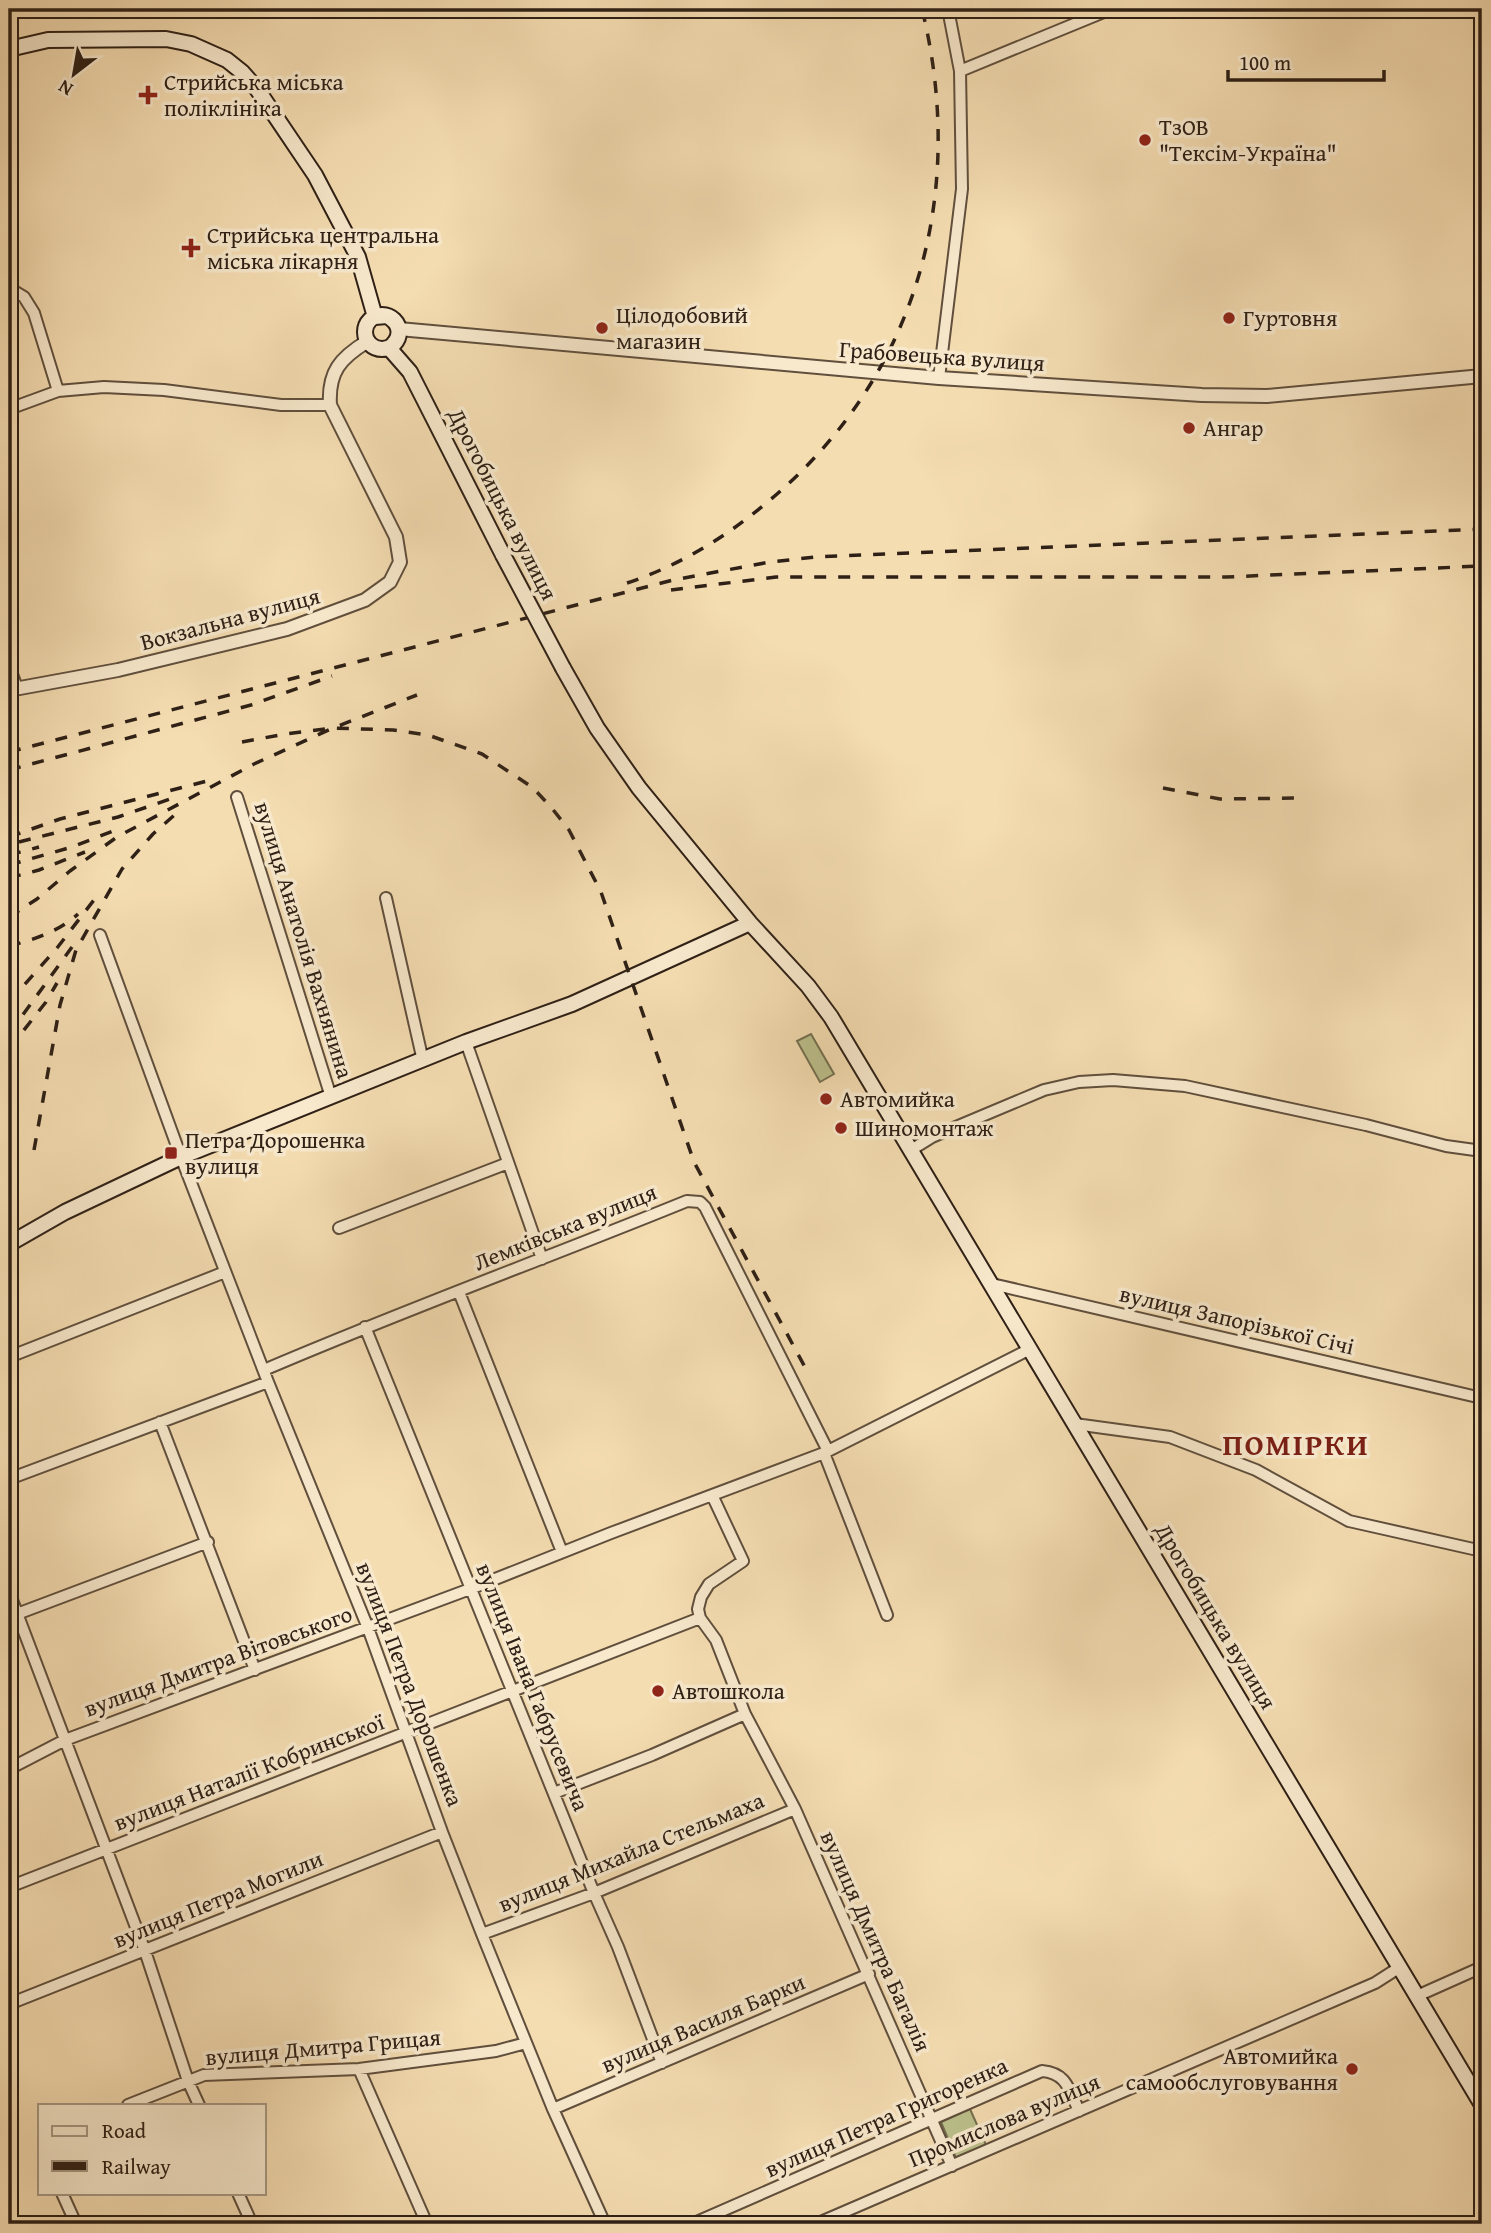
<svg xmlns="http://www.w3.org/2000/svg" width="1491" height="2233" viewBox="0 0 1491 2233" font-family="'Gentium Book Plus',serif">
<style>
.green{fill:#bcc18c;stroke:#757051;stroke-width:2}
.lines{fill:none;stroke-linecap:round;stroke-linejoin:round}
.minor-casing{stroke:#604f3d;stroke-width:14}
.tertiary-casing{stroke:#604f3d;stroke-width:16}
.secondary-casing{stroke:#2e2016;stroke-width:18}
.minor{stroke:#f8e9cd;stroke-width:10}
.tertiary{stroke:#f8e9cd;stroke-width:12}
.secondary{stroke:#f8e9cd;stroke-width:14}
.rail{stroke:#2e2016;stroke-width:3.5;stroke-dasharray:12 12;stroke-linecap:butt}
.secondary-bridge-casing{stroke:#2e2016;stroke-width:18;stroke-linecap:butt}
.secondary-bridge{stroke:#f8e9cd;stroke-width:14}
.poi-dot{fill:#8f2418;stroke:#f8e9cd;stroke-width:2.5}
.labels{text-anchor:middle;stroke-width:7;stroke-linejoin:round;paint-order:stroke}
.poi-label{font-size:23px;fill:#2e2016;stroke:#f8e9cd;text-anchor:start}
.street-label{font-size:23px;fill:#2e2016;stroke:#f8e9cd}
.district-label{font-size:30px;font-weight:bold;letter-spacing:2px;fill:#7a1f14;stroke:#f8e9cd}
</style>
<rect width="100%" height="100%" fill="#f5ddb2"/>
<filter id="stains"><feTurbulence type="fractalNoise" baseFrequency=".00286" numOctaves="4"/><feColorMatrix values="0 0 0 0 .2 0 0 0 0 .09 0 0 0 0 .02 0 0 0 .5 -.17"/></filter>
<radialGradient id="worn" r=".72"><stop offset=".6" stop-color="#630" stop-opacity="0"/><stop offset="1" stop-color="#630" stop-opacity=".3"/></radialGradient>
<path class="green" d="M 811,1034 L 834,1074 L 820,1082 L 797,1041 Z
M 970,2109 L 986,2145 L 956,2158 L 941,2122 Z"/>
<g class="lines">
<defs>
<path id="minor" d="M 960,71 L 1111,9
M 9,288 L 24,297 L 34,313 L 58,391
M 939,378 L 962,189 L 960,71 L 948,9
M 9,409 L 58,391 L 104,387 L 164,390 L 281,405 L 330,405
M 9,666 L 17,688
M 237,797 L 331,1097
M 386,898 L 423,1061
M 100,935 L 181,1157 L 268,1382 L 368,1628 L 442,1832 L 482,1934 L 553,2109 L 605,2224
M 466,1042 L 542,1259
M 911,1150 L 932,1137 L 1044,1090 L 1079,1082 L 1113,1080 L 1185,1086 L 1366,1125 L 1446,1146 L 1482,1151
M 339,1228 L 508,1163
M 992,1284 L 1473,1396
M 459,1292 L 562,1552
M 365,1327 L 594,1893 L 618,1947 L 662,2063
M 9,1357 L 225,1272
M 264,1370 C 404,1310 547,1258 687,1201 L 700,1202 L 705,1207 L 828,1451
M 160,1422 L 255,1670
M 1075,1424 L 1170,1437 L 1256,1470 L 1349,1521 L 1482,1551
M 824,1453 L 887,1615
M 9,1479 L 268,1382
M 712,1495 L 743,1561 L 709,1584 L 701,1597 L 698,1609 L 700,1618 L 716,1640 L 745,1714 L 795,1809 L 952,2166
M 9,1592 L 145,1951 L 188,2081 L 199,2105
M 17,1614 L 208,1542
M 9,1769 L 65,1740 L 470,1589 L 611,1533 L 824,1453 L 1030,1349
M 554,1793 L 652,1755 L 745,1714
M 9,1887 L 700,1618
M 482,1934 L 594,1893 L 795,1809
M 1417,1996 L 1482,1967
M 9,2004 L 442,1832
M 359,2069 L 427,2224
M 128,2105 L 204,2075 L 359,2069 L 496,2051 L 526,2043
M 553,2109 L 869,1974
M 62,2193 L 76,2224
M 238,2193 L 252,2224
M 692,2224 L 1042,2071 C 1067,2073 1069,2090 1079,2111
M 816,2224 L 1375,1983 L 1400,1967"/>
<path id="tertiary" d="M 399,329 L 939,378 L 1202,395 L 1267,396 L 1482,376
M 9,690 L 118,670 L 287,629 L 365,600 L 390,582 L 400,562 L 396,537 L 330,405 C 328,372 340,358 368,341"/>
<path id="secondary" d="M 9,49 L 48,40 L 166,39 L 191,44 L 227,60 L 242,72 L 257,89 L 315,175 L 358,257 L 375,317 L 387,316 C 402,324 402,338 389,348 L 410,372 L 503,555
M365 332a17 17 0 1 1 34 0a17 17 0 1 1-34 0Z
M 563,668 L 597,728 L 639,788 L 750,923 L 808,986 L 831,1017 L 1482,2105
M 9,1244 L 65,1212 L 181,1157 L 466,1042 L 572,1004 L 750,923"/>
</defs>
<use href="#minor" class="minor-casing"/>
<use href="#tertiary" class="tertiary-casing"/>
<use href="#secondary" class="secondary-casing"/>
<use href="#minor" class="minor"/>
<use href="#tertiary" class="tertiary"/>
<use href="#secondary" class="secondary"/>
<path class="rail" d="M 627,583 C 678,566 723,539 764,505 C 916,381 968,196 922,9
M 671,590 L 776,577 L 1226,577 L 1482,566
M 242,742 L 285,734 L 333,728 L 393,730 L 428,735 L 482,754 L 532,787 L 551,807 L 569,830 L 601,892 L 694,1162 L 806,1369
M 9,752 L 673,580 L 770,562 L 816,557 L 1482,529
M 9,770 L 251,705 L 332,676
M 1163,788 L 1220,799 L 1302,798
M 9,837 L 60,819 L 215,779
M 19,842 L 118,817 L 170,799
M 9,855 L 39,847
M 9,865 L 72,847 L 118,829
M 9,878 L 39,870 L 85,852
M 9,917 L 37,899 L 70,871 L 117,837 L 254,764 L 333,728 L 417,695
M 9,946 C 33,940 60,931 78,914
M 9,1002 L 57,948 L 94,900
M 9,1034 L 72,947
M 9,1049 L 46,1002 L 57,983
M 34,1150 L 60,1005 L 76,950 L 122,869 L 153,834 L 179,811"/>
<defs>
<path id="secondary-bridge" d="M 503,555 L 563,668"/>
</defs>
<use href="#secondary-bridge" class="secondary-bridge-casing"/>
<use href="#secondary-bridge" class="secondary-bridge"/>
</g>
<g class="poi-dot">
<path d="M144.5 84.5h7v7h7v7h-7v7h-7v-7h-7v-7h7z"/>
<circle cx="1145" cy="140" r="7"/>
<path d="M187.5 237.5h7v7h7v7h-7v7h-7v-7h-7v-7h7z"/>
<circle cx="1229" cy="318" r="7"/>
<circle cx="602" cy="328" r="7"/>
<circle cx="1189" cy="428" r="7"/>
<circle cx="826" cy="1099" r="7"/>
<circle cx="841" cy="1128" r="7"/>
<rect x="164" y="1146" width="14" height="14" rx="3.5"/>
<circle cx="658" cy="1691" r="7"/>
<circle cx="1352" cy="2069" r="7"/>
</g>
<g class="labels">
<g class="poi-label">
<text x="164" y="90">Стрийська міська<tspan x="164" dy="26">поліклініка</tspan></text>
<text x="1159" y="135">ТзОВ<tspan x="1159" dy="26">"Тексім-Україна"</tspan></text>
<text x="207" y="243">Стрийська центральна<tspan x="207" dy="26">міська лікарня</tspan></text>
<text x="616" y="323">Цілодобовий<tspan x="616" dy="26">магазин</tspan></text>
<text x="1243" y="326">Гуртовня</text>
<text x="1203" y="436">Ангар</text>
<text x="840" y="1107">Автомийка</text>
<text x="855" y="1136">Шиномонтаж</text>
<text x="185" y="1148">Петра Дорошенка<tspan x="185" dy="26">вулиця</tspan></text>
<text x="672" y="1699">Автошкола</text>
<text x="1338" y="2064" text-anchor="end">Автомийка<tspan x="1338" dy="26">самообслуговування</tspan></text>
</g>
<g class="street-label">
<text transform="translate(942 356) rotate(4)" y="8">Грабовецька вулиця</text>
<text transform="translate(503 504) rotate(63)" y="8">Дрогобицька вулиця</text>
<text transform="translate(230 619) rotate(-15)" y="8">Вокзальна вулиця</text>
<text transform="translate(304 940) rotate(73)" y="8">вулиця Анатолія Вахнянина</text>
<text transform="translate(565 1227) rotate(-22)" y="8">Лемківська вулиця</text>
<text transform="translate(1237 1320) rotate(13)" y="8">вулиця Запорізької Січі</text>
<text transform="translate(1216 1616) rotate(59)" y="8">Дрогобицька вулиця</text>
<text transform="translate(218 1661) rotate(-20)" y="8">вулиця Дмитра Вітовського</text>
<text transform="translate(410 1684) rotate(69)" y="8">вулиця Петра Дорошенка</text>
<text transform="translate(533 1687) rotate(68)" y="8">вулиця Івана Габрусевича</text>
<text transform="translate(249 1772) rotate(-21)" y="8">вулиця Наталії Кобринської</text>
<text transform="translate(631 1852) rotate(-22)" y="8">вулиця Михайла Стельмаха</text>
<text transform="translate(218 1899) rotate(-22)" y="8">вулиця Петра Могили</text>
<text transform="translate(876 1941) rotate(66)" y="8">вулиця Дмитра Багалія</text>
<text transform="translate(703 2023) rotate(-23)" y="8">вулиця Василя Барки</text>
<text transform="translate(323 2047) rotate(-5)" y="8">вулиця Дмитра Грицая</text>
<text transform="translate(886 2117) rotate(-24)" y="8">вулиця Петра Григоренка</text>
<text transform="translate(1004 2120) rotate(-23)" y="8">Промислова вулиця</text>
</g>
<g class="district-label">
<text x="1296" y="1455">ПОМІРКИ</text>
</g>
</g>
<rect width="1491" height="2233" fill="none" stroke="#f5ddb2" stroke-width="35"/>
<rect x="10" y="10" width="1470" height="2212" fill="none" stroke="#2e2016" stroke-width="3.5"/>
<rect x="18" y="18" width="1456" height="2198" fill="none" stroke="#2e2016" stroke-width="2"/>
<rect x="38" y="2104" width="228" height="91" fill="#f8e9cd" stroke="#a79984" stroke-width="2"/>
<rect x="52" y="2126" width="35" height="10" fill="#f8e9cd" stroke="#a79984" stroke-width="2"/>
<text x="102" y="2138" font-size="21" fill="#2e2016">Road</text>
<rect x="52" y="2161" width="35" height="10" fill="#2e2016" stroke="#a79984" stroke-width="2"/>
<text x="102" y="2174" font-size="21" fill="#2e2016">Railway</text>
<g transform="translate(74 74) rotate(211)" stroke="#f8e9cd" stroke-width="5" paint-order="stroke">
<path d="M0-5L12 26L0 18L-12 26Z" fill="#2e2016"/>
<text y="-10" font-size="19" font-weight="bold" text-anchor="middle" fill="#2e2016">N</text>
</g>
<path d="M1228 70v10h156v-10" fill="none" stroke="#2e2016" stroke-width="3.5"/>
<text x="1239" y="70" font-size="21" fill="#2e2016" stroke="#f8e9cd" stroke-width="5" paint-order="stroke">100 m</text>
<rect width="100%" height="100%" filter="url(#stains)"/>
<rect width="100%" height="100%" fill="url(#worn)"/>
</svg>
